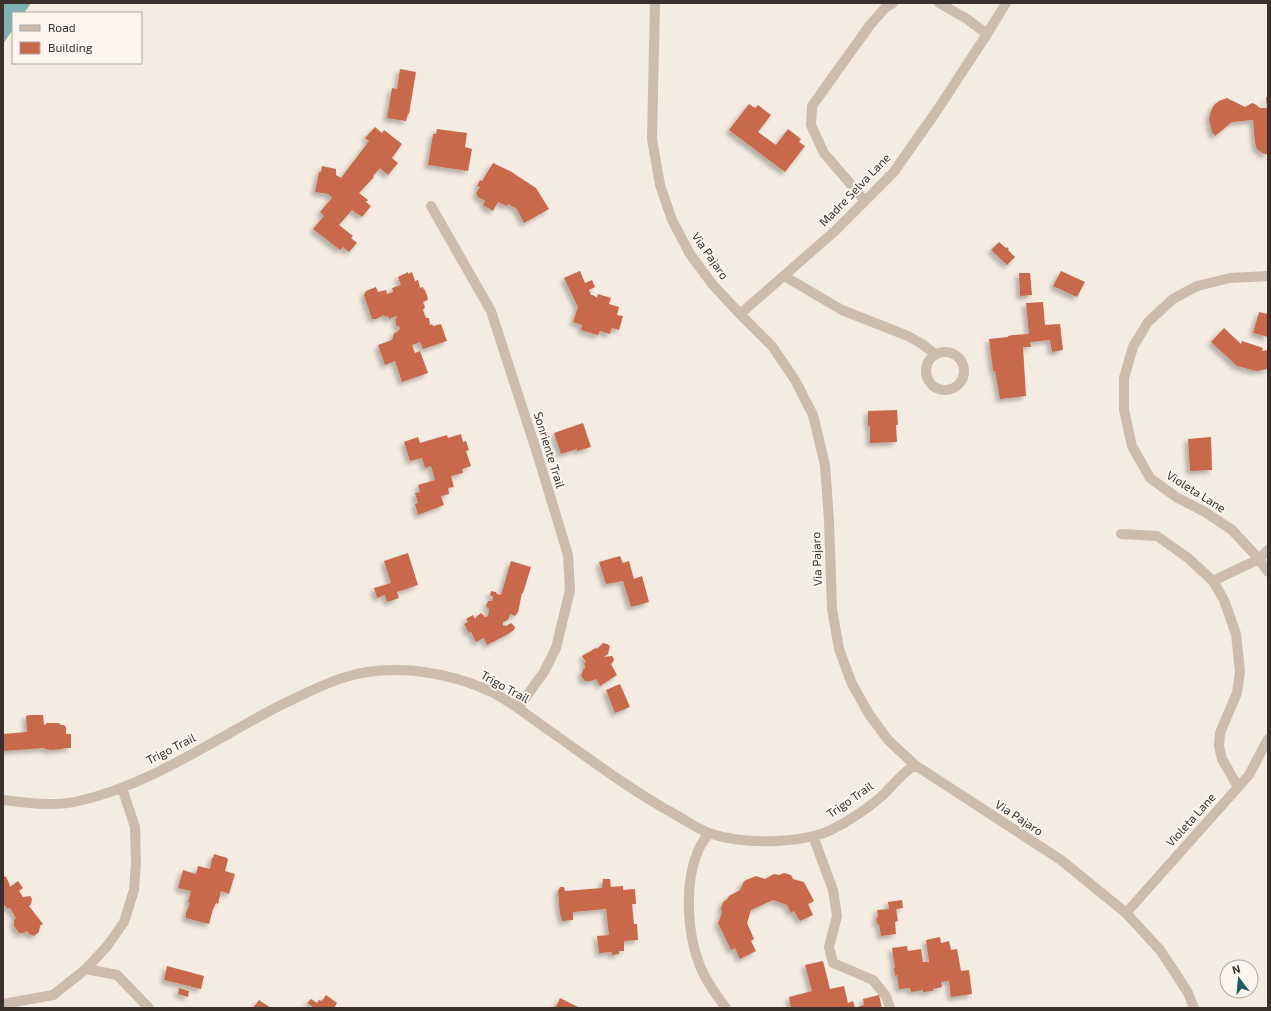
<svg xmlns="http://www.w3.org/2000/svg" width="1271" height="1011" viewBox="0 0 1271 1011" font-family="'Exo 2',sans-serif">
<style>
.water{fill:#7fb0b2}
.building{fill:#c8694b;filter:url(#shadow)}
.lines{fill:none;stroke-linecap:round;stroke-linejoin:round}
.minor{stroke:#cdbbac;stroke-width:10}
.labels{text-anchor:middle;stroke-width:4;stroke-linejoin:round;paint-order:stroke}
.street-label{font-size:12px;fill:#3b302b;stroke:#fbf5ee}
</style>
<defs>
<filter id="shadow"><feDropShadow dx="-3.5" dy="3.5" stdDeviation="2" flood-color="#0004"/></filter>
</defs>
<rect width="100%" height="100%" fill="#f4ebe1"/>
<path class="water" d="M 3,3 L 31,3 L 24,13 L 13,13 L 13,29 L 3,44 Z"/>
<path class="building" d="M 400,69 L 416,72 L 409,114 L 408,114 L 406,121 L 387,118 L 392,88 L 397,89 Z
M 1266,97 L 1268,97 L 1268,155 L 1262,153 L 1257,149 L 1255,143 L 1253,120 L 1232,122 L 1215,136 L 1212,132 L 1209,119 L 1211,111 L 1214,105 L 1219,101 L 1227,98 L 1245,107 L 1252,103 L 1255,104 L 1260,108 L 1267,108 Z
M 749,104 L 755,108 L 758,105 L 771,115 L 758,132 L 776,145 L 788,129 L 801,139 L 799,142 L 805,146 L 785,172 L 729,130 Z
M 375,127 L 382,133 L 384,130 L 402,144 L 392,158 L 398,163 L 388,175 L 380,168 L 373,176 L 374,177 L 359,193 L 368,200 L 366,202 L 371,206 L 362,217 L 352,210 L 339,225 L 353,236 L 351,238 L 357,243 L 349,252 L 343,247 L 340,250 L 313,229 L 324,216 L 320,212 L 332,198 L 328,194 L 315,192 L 319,172 L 321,172 L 322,166 L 336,169 L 336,175 L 341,178 L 369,141 L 365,138 Z
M 437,129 L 467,133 L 465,147 L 472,149 L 468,171 L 428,165 L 433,134 L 436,134 Z
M 493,163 L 512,172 L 513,173 L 536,188 L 549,209 L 524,223 L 517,209 L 508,204 L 507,206 L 498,202 L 493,211 L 483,205 L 485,201 L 478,197 L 476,193 L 480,187 L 477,186 L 480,180 L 482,181 Z
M 999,242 L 1006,248 L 1007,247 L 1009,249 L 1008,250 L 1015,257 L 1007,265 L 991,250 Z
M 580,271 L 585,283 L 592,280 L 595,287 L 589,290 L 591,295 L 593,295 L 597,298 L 598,294 L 611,298 L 609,304 L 619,307 L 617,315 L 623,316 L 619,330 L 612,328 L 610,334 L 600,331 L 598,335 L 581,330 L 582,325 L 573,322 L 578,307 L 564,278 Z
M 1061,271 L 1085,282 L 1077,297 L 1053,286 Z
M 408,272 L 408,274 L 412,272 L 415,281 L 418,280 L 420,288 L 423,287 L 424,290 L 425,290 L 428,298 L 427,298 L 428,300 L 423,302 L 425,307 L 423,310 L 426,318 L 429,318 L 430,325 L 432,324 L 433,326 L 441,324 L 447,341 L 423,349 L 420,342 L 412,345 L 415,353 L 420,351 L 428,373 L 402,382 L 395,361 L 385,365 L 378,345 L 392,340 L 394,333 L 397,332 L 400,329 L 399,326 L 397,327 L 395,319 L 397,319 L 396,316 L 389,319 L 388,316 L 385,317 L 384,315 L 376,319 L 372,319 L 364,295 L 366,291 L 376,287 L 378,292 L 386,290 L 387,294 L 393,292 L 392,288 L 401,285 L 398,277 Z
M 1019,273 L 1030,273 L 1032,295 L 1020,296 Z
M 1043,302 L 1045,325 L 1060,324 L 1063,350 L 1052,352 L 1050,340 L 1030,342 L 1031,347 L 1023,347 L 1026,396 L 1000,399 L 995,371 L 993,371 L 989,339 L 1008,337 L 1008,336 L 1013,335 L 1029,334 L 1026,303 Z
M 1259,312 L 1268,314 L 1268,337 L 1253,333 Z
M 1224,328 L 1241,344 L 1242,341 L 1263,348 L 1262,351 L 1268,350 L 1268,369 L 1256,371 L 1237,366 L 1211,342 Z
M 897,410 L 898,425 L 896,425 L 897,442 L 870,443 L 870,426 L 868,426 L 868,411 Z
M 583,423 L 591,447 L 577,451 L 577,449 L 561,454 L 554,433 Z
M 461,434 L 463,442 L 466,441 L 469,450 L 466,451 L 471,466 L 462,469 L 463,473 L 451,476 L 454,487 L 448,488 L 449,494 L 441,496 L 444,505 L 418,515 L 415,504 L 418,503 L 415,493 L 420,492 L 418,485 L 435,480 L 431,466 L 425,468 L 422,458 L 410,461 L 404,442 L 418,437 L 420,443 L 447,435 L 448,438 Z
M 1211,437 L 1212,470 L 1190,471 L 1188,439 Z
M 408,553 L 418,585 L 397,592 L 399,598 L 387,602 L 385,595 L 377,598 L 374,588 L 391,583 L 384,561 Z
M 620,556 L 623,563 L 629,561 L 634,579 L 642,576 L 649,602 L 631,607 L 623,581 L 606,584 L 599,562 Z
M 511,561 L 531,567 L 523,593 L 522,593 L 518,612 L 515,616 L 510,614 L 508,620 L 503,622 L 503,625 L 506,626 L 511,623 L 515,627 L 514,630 L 508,634 L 487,645 L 484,638 L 476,642 L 471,632 L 469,633 L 464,624 L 468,622 L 466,619 L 473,615 L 475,619 L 477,616 L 481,613 L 485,617 L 488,616 L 489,609 L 486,606 L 488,601 L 492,601 L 493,597 L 490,595 L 491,591 L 496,592 L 497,594 L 501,595 Z
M 603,643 L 607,644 L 610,646 L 608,654 L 604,657 L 612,656 L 614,659 L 613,662 L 611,664 L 617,675 L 600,686 L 596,679 L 591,681 L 585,681 L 581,676 L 583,670 L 585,668 L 584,663 L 586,662 L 582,656 L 596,648 L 597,649 Z
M 620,684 L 630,707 L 615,713 L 606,690 Z
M 30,715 L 43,715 L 44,724 L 45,725 L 47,723 L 59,723 L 61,725 L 64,725 L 66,727 L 66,734 L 71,734 L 71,748 L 63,748 L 63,749 L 51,750 L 45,749 L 45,748 L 3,751 L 3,734 L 27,732 L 26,716 Z
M 214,854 L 227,858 L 228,860 L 225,871 L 235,874 L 229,894 L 221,891 L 218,904 L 216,903 L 213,909 L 209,924 L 186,918 L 186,913 L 190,903 L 188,902 L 191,891 L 178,888 L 183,870 L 196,874 L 198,866 L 210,869 L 212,858 L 213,858 Z
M 784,873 L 791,875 L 793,879 L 804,882 L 814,901 L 808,904 L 813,915 L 800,921 L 794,911 L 791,913 L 787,905 L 773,900 L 751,910 L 747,923 L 754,939 L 751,941 L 756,951 L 740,959 L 735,948 L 731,950 L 718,923 L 722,913 L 721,908 L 723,902 L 727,899 L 729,896 L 740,890 L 744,881 L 756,876 L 765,879 L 774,874 L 779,875 Z
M 3,876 L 6,877 L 9,883 L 10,887 L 18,881 L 23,888 L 19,891 L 23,897 L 30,896 L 32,899 L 31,904 L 29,906 L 43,924 L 40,926 L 39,932 L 34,936 L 29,934 L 27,931 L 24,933 L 19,933 L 14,926 L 14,920 L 16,918 L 10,908 L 7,908 L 3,904 Z
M 603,879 L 610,879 L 611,887 L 623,886 L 623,890 L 635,889 L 636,904 L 632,904 L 634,924 L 637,924 L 638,940 L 624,941 L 624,951 L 619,951 L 619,954 L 612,955 L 612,952 L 599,953 L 597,936 L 609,935 L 606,909 L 573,912 L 573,920 L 562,921 L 561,915 L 560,915 L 558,891 L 560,887 L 564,887 L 565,891 L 602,888 Z
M 902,900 L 903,908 L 896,909 L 898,921 L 895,922 L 896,934 L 881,936 L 879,924 L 877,924 L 876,918 L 878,917 L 877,910 L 889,909 L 888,902 Z
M 940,937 L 941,943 L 949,941 L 951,950 L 957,949 L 961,971 L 969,970 L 972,994 L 951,997 L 949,981 L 941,982 L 942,987 L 933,989 L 933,991 L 923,992 L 923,990 L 911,992 L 910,988 L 899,989 L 897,975 L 895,976 L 894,968 L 895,968 L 892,948 L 907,946 L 908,951 L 921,949 L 923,962 L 929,962 L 926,940 Z
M 823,961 L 830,989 L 844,986 L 848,1003 L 853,1001 L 855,1008 L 791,1008 L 789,997 L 812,991 L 805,965 Z
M 167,966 L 204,976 L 201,989 L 164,980 Z
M 179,988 L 189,991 L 188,997 L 178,994 Z
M 326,995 L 337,1003 L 334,1008 L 314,1008 L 307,1003 L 311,999 L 317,1003 L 319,1000 L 322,1001 Z
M 879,995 L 882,1008 L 855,1008 L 864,1005 L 863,999 Z
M 560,998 L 580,1008 L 554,1008 L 555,1006 L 556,1007 Z
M 259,1000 L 271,1008 L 253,1008 Z"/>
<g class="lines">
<path class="minor" d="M 655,3 L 652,139 L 660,185 L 672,220 L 690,254 L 713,285 L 740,314 L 772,346 L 795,380 L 813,415 L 825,465 L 829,520 L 832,609 L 839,649 L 852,684 L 869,714 L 888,740 L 915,765 L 1061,860 L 1126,913 L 1160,950 L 1174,971 L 1188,993 L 1194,1008
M 939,3 L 967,19 L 987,34
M 865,201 L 824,153 L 811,125 L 812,106 L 870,25 L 885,8 L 893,3
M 431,206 L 491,311 L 537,453 L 568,555 L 570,590 L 556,648 L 544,672 L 518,708
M 784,276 L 842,310 L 908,336 L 922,344 L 935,354
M 1268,276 L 1230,278 L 1197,286 L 1173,299 L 1148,322 L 1133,347 L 1124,378 L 1124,410 L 1132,446 L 1150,478 L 1176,497 L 1205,512 L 1232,530 L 1259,559 L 1268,572
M 740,314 L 835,231 L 893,173 L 938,109 L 987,34 L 1006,3
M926 371a19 19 0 1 1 38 0a19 19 0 1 1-38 0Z
M 1121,534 L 1157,536 L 1188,558 L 1213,581 L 1224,600 L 1236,634 L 1240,672 L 1237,693 L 1220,733 L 1219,746 L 1222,759 L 1238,787
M 1213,581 L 1259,559 L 1268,550
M 3,800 C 28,803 54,807 79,801 C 151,785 219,736 285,703 C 305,694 324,683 346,677 C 368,670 393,669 416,671 C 443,674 469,681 494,693 C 516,705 536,722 557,736 C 595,763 634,792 676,815 C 687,821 699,830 712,834 C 733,841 754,842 777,841 C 795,840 814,838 831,830 C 849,821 867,809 882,796 C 893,785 902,773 915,765
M 709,833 C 705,839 700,845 698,851 C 684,883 687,934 700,966 C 706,981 716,995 726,1008
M 813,836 L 833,890 L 837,916 L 829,947 L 833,963 L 873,980 L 886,996 L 890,1008
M 1126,913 L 1249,775 L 1268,739
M 86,969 L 117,975 L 149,1008
M 3,1004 L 53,995 L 86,969 L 108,945 L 124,922 L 134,890 L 136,863 L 135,827 L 122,788"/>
</g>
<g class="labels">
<g class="street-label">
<text transform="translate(855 190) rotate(-46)" y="4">Madre Selva Lane</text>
<text transform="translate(710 256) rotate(55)" y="4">Via Pajaro</text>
<text transform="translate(549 450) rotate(73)" y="4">Sonriente Trail</text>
<text transform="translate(1196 492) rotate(32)" y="4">Violeta Lane</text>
<text transform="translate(817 559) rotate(-92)" y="4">Via Pajaro</text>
<text transform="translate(505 687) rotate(29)" y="4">Trigo Trail</text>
<text transform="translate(171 749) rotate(-27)" y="4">Trigo Trail</text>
<text transform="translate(850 800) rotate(-35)" y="4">Trigo Trail</text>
<text transform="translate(1019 818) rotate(33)" y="4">Via Pajaro</text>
<text transform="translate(1191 820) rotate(-48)" y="4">Violeta Lane</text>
</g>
</g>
<rect width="1271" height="1011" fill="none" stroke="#3b302b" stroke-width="8"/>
<rect x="12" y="12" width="130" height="52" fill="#fbf5ee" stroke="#aea6a0"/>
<rect x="20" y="25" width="20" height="6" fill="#cdbbac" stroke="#aea6a0"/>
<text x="48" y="32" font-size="12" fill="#3b302b">Road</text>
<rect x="20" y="42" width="20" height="12" fill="#c8694b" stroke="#aea6a0"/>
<text x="48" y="52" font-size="12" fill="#3b302b">Building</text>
<g transform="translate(1239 979) rotate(344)"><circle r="19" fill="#fbf5ee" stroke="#aea6a0"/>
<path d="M0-3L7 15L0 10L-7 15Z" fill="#1f5a5e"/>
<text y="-6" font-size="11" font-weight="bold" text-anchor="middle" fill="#3b302b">N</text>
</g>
</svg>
